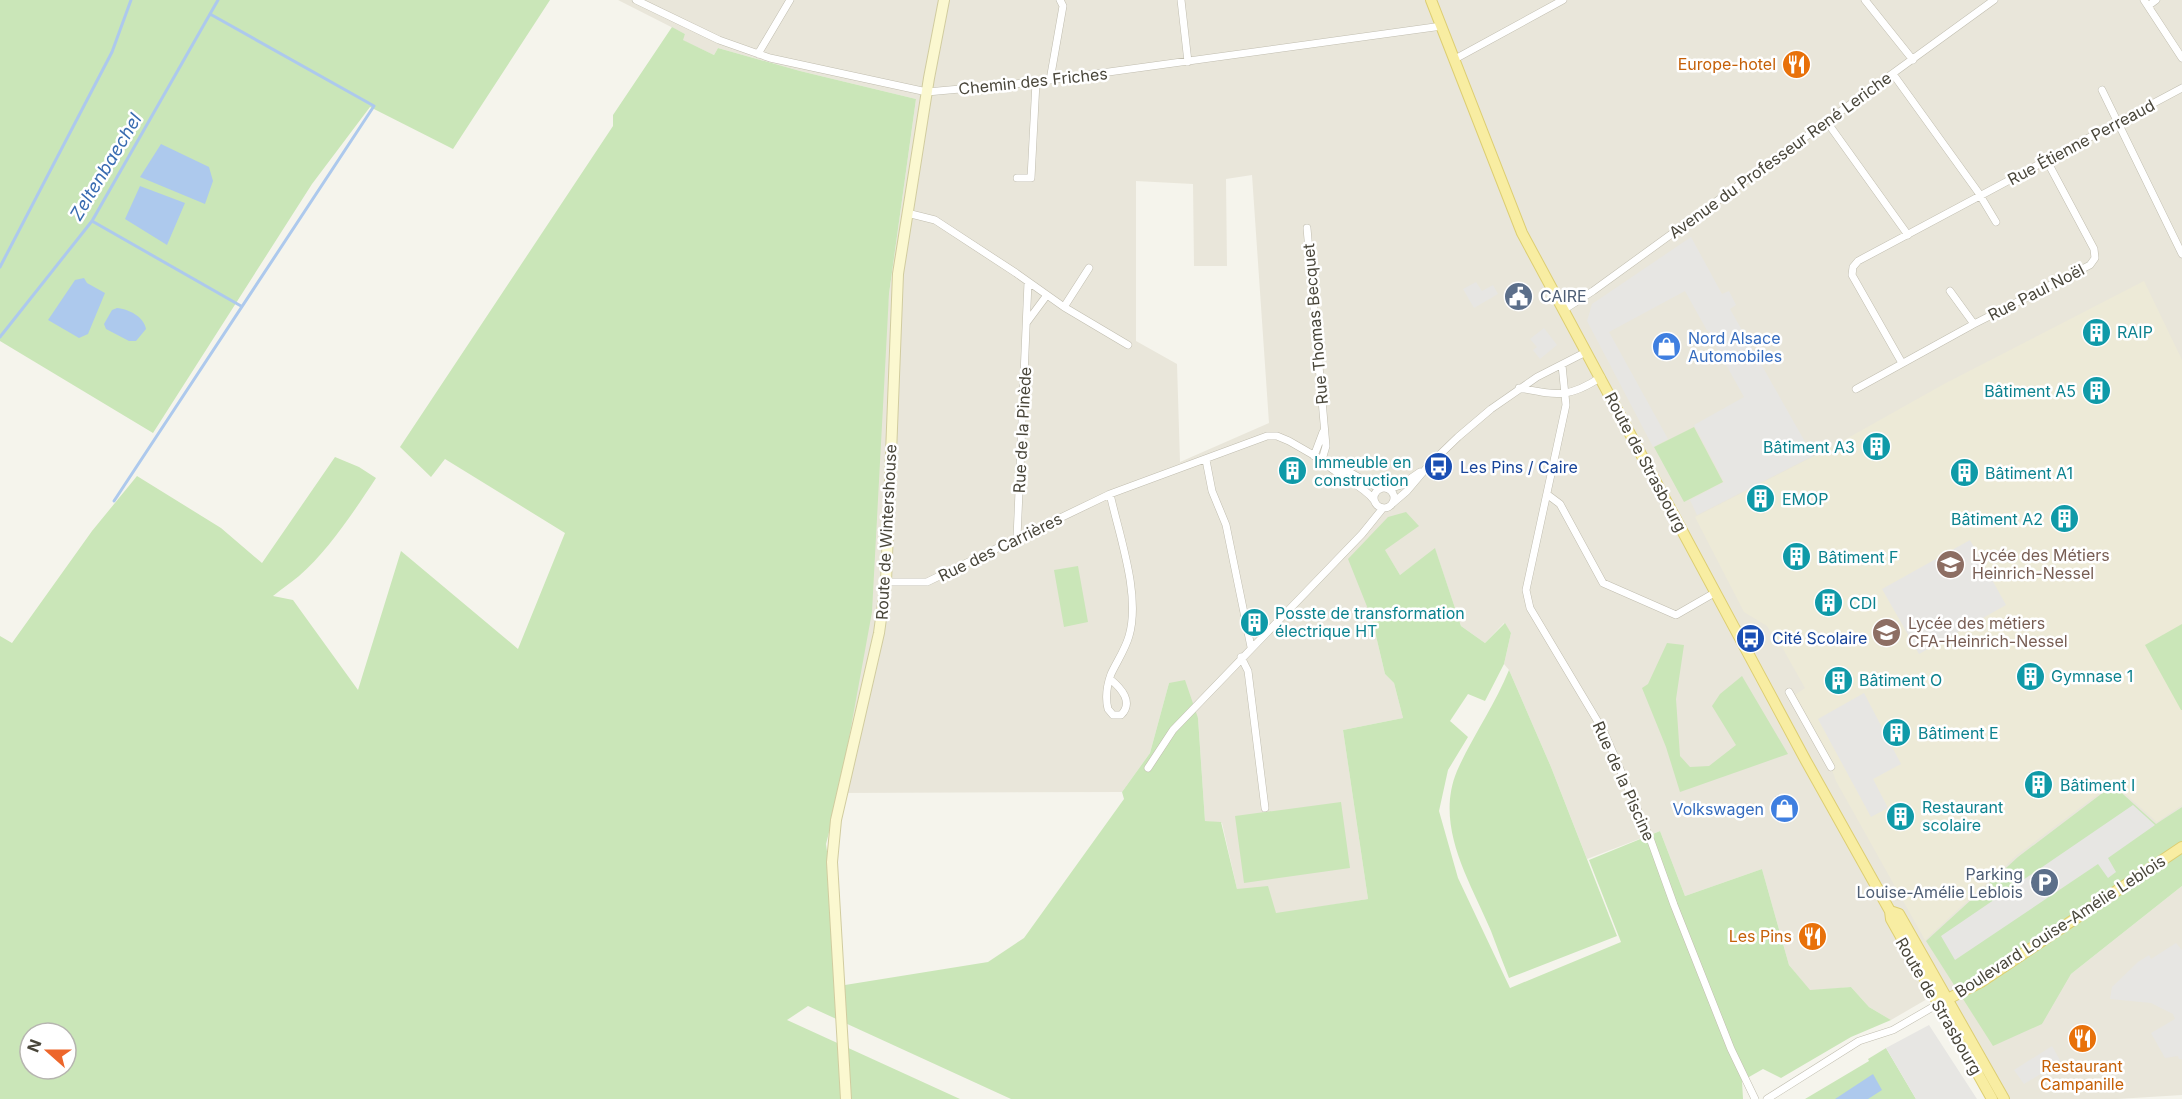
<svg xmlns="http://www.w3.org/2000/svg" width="2182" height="1099" viewBox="0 0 2182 1099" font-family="Inter,sans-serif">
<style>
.residential{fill:#e9e6da;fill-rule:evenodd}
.education{fill:#edead7}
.green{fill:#cae6b8;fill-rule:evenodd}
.parking{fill:#e7e6e3}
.water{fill:#adc9ed}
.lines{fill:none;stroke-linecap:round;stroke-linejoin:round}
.stream{stroke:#adc9ed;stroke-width:3}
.street-casing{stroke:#c0bdaf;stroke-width:8}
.secondary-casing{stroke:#d1cc9f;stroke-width:12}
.primary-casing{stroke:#ddce72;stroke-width:12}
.street{stroke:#fff;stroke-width:7}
.secondary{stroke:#fbf8d0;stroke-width:10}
.primary{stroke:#f8eda2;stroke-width:10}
.labels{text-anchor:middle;stroke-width:5;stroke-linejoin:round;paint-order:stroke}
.food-label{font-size:16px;fill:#c56008;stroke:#fff;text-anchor:end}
.street-label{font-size:16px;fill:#49463a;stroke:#fff}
.service-label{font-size:16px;fill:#4e5e75;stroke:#fff;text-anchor:start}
.culture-label{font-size:16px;fill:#0d838f;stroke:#fff;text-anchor:start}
.shop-label{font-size:16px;fill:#366cbe;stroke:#fff;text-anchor:start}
.transit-label{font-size:16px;fill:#164399;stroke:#fff;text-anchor:start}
.education-label{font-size:16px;fill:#785e54;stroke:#fff;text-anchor:start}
.water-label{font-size:18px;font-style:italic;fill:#386bb0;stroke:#fff}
</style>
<rect width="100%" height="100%" fill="#f5f4ec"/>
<path class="residential" d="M 618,0 L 2182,0 L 2182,807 L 2157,824 L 2042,1024 L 2071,974 L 2182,886 L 2182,1095 L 2117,1099 L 2008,1099 L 1946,988 L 1891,1020 L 1869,1007 L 1851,987 L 1810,991 L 1789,965 L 1762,869 L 1685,896 L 1660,831 L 1587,859 L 1551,767 L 1509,670 L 1504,664 L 1511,633 L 1504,623 L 1485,643 L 1461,626 L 1435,549 L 1400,575 L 1384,549 L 1388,517 L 1372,619 L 1385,674 L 1394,683 L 1403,718 L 1343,730 L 1368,899 L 1276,914 L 1237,889 L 1222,823 L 1205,821 L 1198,718 L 1169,683 L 1150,753 L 1122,792 L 839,793 L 889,294 L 916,99 L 800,71 L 718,48 L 714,55 L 682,40 L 685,34 ZM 1252,175 L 1269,423 L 1180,462 L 1177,364 L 1136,341 L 1136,181 L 1193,184 L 1194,266 L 1227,266 L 1226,179 Z"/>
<path class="education" d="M 2144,281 L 2182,360 L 2182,805 L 2157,822 L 2113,783 L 2017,855 L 1925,940 L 1836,781 L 1831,767 L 1834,765 L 1795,695 L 1805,688 L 1782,647 L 1779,647 L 1767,626 L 1744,612 L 1695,517 L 1830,448 L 1944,384 Z"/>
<path class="green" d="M 0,0 L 550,0 L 453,149 L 370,107 L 312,184 L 153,433 L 0,341 Z
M 672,27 L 685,34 L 683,40 L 714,55 L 718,48 L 800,71 L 916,99 L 889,294 L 872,612 L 839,793 L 826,844 L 845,985 L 988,962 L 1024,938 L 1124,799 L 1122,792 L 1150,753 L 1169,683 L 1185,680 L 1198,718 L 1205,821 L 1221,822 L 1237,889 L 1268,886 L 1276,913 L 1368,899 L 1343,730 L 1403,718 L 1394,683 L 1385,674 L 1372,619 L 1348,559 L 1388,517 L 1406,512 L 1419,526 L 1385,550 L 1400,575 L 1435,548 L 1461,626 L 1485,643 L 1505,623 L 1511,633 L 1504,664 L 1485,701 L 1468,694 L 1450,721 L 1468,737 L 1448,770 L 1439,811 L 1458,878 L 1510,988 L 1621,942 L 1589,860 L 1660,831 L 1685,896 L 1762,869 L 1789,965 L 1810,990 L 1851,987 L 1869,1007 L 1891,1020 L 1851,1037 L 1781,1078 L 1763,1069 L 1742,1081 L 1743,1099 L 1011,1099 L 808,1006 L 787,1020 L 960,1099 L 0,1099 L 0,636 L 12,643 L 92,531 L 137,476 L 221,528 L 262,563 L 335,457 L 359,467 L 376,478 C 355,510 328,551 299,576 C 291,583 281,589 273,596 L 293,600 L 358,690 L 401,551 L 518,649 L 565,533 L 445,459 L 431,477 L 400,447 L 613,126 L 613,115 ZM 30,1033 L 66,1033 L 66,1069 L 30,1069 Z
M 1694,427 L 1723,482 L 1684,502 L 1654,447 Z
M 1078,566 L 1088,622 L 1064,627 L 1054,570 Z
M 2182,624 L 2182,710 L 2181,710 L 2145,645 Z
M 1667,643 L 1684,645 L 1676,699 L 1680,756 L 1690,767 L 1709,766 L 1736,745 L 1712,706 L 1720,694 L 1742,676 L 1788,754 L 1680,792 L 1666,747 L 1642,688 L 1648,684 Z
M 1509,670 L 1551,767 L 1617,936 L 1509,978 C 1503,963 1497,947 1491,931 C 1470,881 1434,826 1457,771 C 1472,737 1495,705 1509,670 Z
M 2113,785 L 2156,824 L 2182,807 L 2182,886 L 2071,974 L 2042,1024 L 1993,1046 L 1926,941 L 2018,857 Z
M 1341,802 L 1350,868 L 1244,883 L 1235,816 Z
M 1886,1048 L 1916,1099 L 1805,1099 L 1869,1061 L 1868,1059 Z"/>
<path class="parking" d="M 1691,237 L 1722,294 L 1729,291 L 1736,305 L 1730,309 L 1813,456 L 1697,515 L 1690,500 L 1724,482 L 1694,425 L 1744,397 L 1685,291 L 1609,332 L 1668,439 L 1653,447 L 1587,321 L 1592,304 Z
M 1476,282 L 1482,291 L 1493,285 L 1498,294 L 1474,308 L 1463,289 Z
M 1544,328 L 1557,345 L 1540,359 L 1533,350 L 1537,347 L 1530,339 Z
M 1970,540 L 2006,605 L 1919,654 L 1882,589 Z
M 1864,693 L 1901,764 L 1873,779 L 1888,808 L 1871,817 L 1818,719 Z
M 2133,805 L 2155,825 L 2108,858 L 2116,872 L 2108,878 L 2098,864 L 1955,960 L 1941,936 Z
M 2176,943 L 2182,950 L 2182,1059 L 2179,1059 L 2178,1056 L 2165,1058 L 2151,1033 L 2175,1019 L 2173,1014 L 2151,1003 L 2110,999 L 2112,987 L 2138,962 L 2149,955 L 2151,959 Z
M 1929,1025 L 1977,1099 L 1916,1099 L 1886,1048 Z
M 2052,1046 L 2061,1062 L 2024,1084 L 2014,1070 Z"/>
<path class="water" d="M 161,144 L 209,167 L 213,181 L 205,204 L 140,177 Z
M 140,186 L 185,203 L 167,245 L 125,219 Z
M 84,278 L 87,283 L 105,293 L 88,334 L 79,338 L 48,320 L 75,280 Z
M 117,308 C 129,309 144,317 146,329 L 136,341 L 129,341 L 106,329 L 104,324 L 112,310 Z
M 1873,1074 L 1882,1090 L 1868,1099 L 1835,1099 Z"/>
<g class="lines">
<path class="stream" d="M 92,221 L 241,306
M 0,267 L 112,52 L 131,0
M 0,337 L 92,221 L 218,0
M 114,501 L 374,106 L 210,14"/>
<defs>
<path id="street" d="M 636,0 L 719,40 L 770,58 L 927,92 L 1036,82 L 1442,26
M 1181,0 L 1188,62
M 1865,0 L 1913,60
M 2144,0 L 2182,58
M 2148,6 L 2156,0
M 758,54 L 790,0
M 1455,59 L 1563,0
M 1893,74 L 1978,192 L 1996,222
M 1050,80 L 1063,6 L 1060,0
M 2102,90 L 2182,254
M 1827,122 L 1908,235
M 1017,178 L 1031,178 L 1036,82
M 907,213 L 935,220 L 1016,273 L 1064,307 L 1128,345
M 1307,228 L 1326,446 L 1322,460
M 1950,291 L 1974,324
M 1064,307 L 1089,268
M 1565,309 L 1593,291 L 1994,0
M 1027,322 L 1047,295
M 1902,363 L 1852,275 L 1853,267 L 1858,261 L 2182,88
M 1562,365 L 1566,405 L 1526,590 L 1530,608 L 1604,732 L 1651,841 L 1674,905 L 1731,1049 L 1755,1099
M 1519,388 C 1556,395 1568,399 1601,377
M 1856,389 L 1974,324 L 2090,265 L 2095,258 L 2094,249 L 2047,161
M 1314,456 L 1323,432
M 1206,460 L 1212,491 L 1226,525 L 1251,647
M 1322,460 C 1337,477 1361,483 1374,500
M1374 498a10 10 0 1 1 20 0a10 10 0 1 1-20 0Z
M 1389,489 L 1401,485 L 1420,472
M 1548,495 L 1560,504 L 1603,583 L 1676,615 L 1716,592
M 1393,503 L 1407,491 L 1429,465 L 1458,437 L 1491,409 L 1537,377 L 1586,352
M 1017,538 L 1028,282
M 886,582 L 927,582 L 1110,494 L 1267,436 L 1277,436 L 1289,441 L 1322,460 L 1333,463 L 1380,489
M 1241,657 L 1248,671 L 1265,808
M 1110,679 C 1121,688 1134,702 1121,715 L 1113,715 L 1108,709 C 1105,697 1107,685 1111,674 C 1117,661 1125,650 1129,636 C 1141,595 1119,535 1110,494
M 1789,692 L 1831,767
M 1148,768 L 1173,730 L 1362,534 L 1383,508
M 1767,1099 L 1859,1041 L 1893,1030 L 1938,1004"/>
<path id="secondary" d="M 846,1099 L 832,862 L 836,820 L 879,633 L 886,582 L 898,274 L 929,78 L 944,0"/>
<path id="primary" d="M 1431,0 L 1522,233 L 1806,761 L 1890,911 L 1891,919 L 1992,1099
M 1890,911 L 1899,914 L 2004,1099
M 1938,1004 L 1981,982 L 2182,847"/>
</defs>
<use href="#street" class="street-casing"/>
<use href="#secondary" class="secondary-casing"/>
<use href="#primary" class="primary-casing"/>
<use href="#street" class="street"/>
<use href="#secondary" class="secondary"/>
<use href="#primary" class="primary"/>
</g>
<defs>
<symbol id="restaurant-disc" viewBox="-11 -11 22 22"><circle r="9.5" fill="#e8710a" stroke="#fff"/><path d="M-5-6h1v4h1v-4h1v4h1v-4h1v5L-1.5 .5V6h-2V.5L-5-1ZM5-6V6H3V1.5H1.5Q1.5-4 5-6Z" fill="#fff"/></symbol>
<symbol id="civic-disc" viewBox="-11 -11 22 22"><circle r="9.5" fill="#5c6f8a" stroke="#fff"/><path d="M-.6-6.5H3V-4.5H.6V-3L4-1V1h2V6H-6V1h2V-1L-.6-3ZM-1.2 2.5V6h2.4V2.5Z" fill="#fff"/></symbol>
<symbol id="building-disc" viewBox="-11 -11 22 22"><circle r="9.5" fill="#0f9aa8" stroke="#fff"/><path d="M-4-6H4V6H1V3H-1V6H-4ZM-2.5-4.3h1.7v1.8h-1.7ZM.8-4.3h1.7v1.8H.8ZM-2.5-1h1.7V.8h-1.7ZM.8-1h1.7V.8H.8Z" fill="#fff"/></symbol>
<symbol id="shop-disc" viewBox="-11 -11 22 22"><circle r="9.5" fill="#3f7fe0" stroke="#fff"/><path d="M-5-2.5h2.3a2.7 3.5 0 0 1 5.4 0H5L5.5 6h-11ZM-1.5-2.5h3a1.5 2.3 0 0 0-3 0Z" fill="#fff"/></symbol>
<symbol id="bus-disc" viewBox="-11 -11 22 22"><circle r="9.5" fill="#1a4fb4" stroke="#fff"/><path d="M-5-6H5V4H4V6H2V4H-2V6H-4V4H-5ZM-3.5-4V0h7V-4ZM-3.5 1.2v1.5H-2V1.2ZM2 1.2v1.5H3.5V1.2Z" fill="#fff"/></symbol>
<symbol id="school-disc" viewBox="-11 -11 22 22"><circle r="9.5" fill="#8d6e63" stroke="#fff"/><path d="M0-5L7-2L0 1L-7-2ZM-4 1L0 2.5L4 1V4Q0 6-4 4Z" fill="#fff"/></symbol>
<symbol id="parking-disc" viewBox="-11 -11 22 22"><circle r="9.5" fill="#5c6f8a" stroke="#fff"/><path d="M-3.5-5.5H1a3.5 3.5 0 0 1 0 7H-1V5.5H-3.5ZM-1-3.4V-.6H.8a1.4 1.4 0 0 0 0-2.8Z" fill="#fff"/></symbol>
</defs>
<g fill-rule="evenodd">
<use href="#restaurant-disc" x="1780" y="48" width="33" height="33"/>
<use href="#civic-disc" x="1502" y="280" width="33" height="33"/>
<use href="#building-disc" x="2080" y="316" width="33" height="33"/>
<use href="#shop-disc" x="1650" y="330" width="33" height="33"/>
<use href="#building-disc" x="2080" y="374" width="33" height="33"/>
<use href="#building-disc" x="1860" y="430" width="33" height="33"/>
<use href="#bus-disc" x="1422" y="450" width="33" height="33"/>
<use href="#building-disc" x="1276" y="454" width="33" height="33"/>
<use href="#building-disc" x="1948" y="456" width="33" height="33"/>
<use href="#building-disc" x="1744" y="482" width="33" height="33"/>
<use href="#building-disc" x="2048" y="502" width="33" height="33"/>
<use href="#building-disc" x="1780" y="540" width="33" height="33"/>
<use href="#school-disc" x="1934" y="548" width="33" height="33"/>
<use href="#building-disc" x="1812" y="586" width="33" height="33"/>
<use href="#building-disc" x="1238" y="606" width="33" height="33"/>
<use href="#school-disc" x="1870" y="616" width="33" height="33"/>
<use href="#bus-disc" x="1734" y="622" width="33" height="33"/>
<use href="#building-disc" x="2014" y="660" width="33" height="33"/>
<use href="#building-disc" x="1822" y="664" width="33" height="33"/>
<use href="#building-disc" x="1880" y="716" width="33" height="33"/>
<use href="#building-disc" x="2022" y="768" width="33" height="33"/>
<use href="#shop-disc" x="1768" y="792" width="33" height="33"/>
<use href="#building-disc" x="1884" y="800" width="33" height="33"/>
<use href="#parking-disc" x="2028" y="866" width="33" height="33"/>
<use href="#restaurant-disc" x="1796" y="920" width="33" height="33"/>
<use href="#restaurant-disc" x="2066" y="1022" width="33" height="33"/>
</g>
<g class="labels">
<g class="food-label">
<text x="1776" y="70">Europe-hotel</text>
<text x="1792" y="942">Les Pins</text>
<text x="2082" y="1072" text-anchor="middle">Restaurant<tspan x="2082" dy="18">Campanille</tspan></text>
</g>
<g class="street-label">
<text transform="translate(1033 81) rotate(-6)" y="6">Chemin des Friches</text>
<text transform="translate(2081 142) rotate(-28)" y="6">Rue Étienne Perreaud</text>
<text transform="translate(1780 155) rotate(-36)" y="6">Avenue du Professeur René Leriche</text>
<text transform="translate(2036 292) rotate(-27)" y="6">Rue Paul Noël</text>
<text transform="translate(1315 324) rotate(-95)" y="6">Rue Thomas Becquet</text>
<text transform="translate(1022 430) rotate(-87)" y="6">Rue de la Pinède</text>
<text transform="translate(1646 462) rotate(62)" y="6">Route de Strasbourg</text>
<text transform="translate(886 532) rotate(-87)" y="6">Route de Wintershouse</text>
<text transform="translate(1000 547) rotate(-26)" y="6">Rue des Carrières</text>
<text transform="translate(1624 781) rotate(66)" y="6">Rue de la Piscine</text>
<text transform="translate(2060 926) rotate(-33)" y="6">Boulevard Louise-Amélie Leblois</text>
<text transform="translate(1939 1006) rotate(60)" y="6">Route de Strasbourg</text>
</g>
<g class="service-label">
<text x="1540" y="302">CAIRE</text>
<text x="2023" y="880" text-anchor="end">Parking<tspan x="2023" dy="18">Louise-Amélie Leblois</tspan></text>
</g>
<g class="culture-label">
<text x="2117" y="338">RAIP</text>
<text x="2076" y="397" text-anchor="end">Bâtiment A5</text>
<text x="1855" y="453" text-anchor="end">Bâtiment A3</text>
<text x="1314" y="468">Immeuble en<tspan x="1314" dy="18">construction</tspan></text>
<text x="1985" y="479">Bâtiment A1</text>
<text x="1782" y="505">EMOP</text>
<text x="2043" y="525" text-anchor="end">Bâtiment A2</text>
<text x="1818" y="563">Bâtiment F</text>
<text x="1849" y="609">CDI</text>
<text x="1275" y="619">Posste de transformation<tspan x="1275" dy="18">électrique HT</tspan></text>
<text x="2051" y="682">Gymnase 1</text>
<text x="1859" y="686">Bâtiment O</text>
<text x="1918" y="739">Bâtiment E</text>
<text x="2060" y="791">Bâtiment I</text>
<text x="1922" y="813">Restaurant<tspan x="1922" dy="18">scolaire</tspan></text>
</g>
<g class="shop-label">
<text x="1688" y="344">Nord Alsace<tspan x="1688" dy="18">Automobiles</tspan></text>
<text x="1764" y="815" text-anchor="end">Volkswagen</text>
</g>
<g class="transit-label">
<text x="1460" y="473">Les Pins / Caire</text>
<text x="1772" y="644">Cité Scolaire</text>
</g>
<g class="education-label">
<text x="1972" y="561">Lycée des Métiers<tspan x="1972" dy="18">Heinrich-Nessel</tspan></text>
<text x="1908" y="629">Lycée des métiers<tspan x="1908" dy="18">CFA-Heinrich-Nessel</tspan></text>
</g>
<g class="water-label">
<text transform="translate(106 167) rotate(-59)" y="6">Zeltenbaechel</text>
</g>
</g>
<g transform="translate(48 1051) rotate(291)"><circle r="28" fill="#ffffff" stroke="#b6b5b0" stroke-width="1.5"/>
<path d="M0-4.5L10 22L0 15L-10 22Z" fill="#ed662b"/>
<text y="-9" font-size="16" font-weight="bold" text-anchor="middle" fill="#49463a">N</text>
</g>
</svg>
